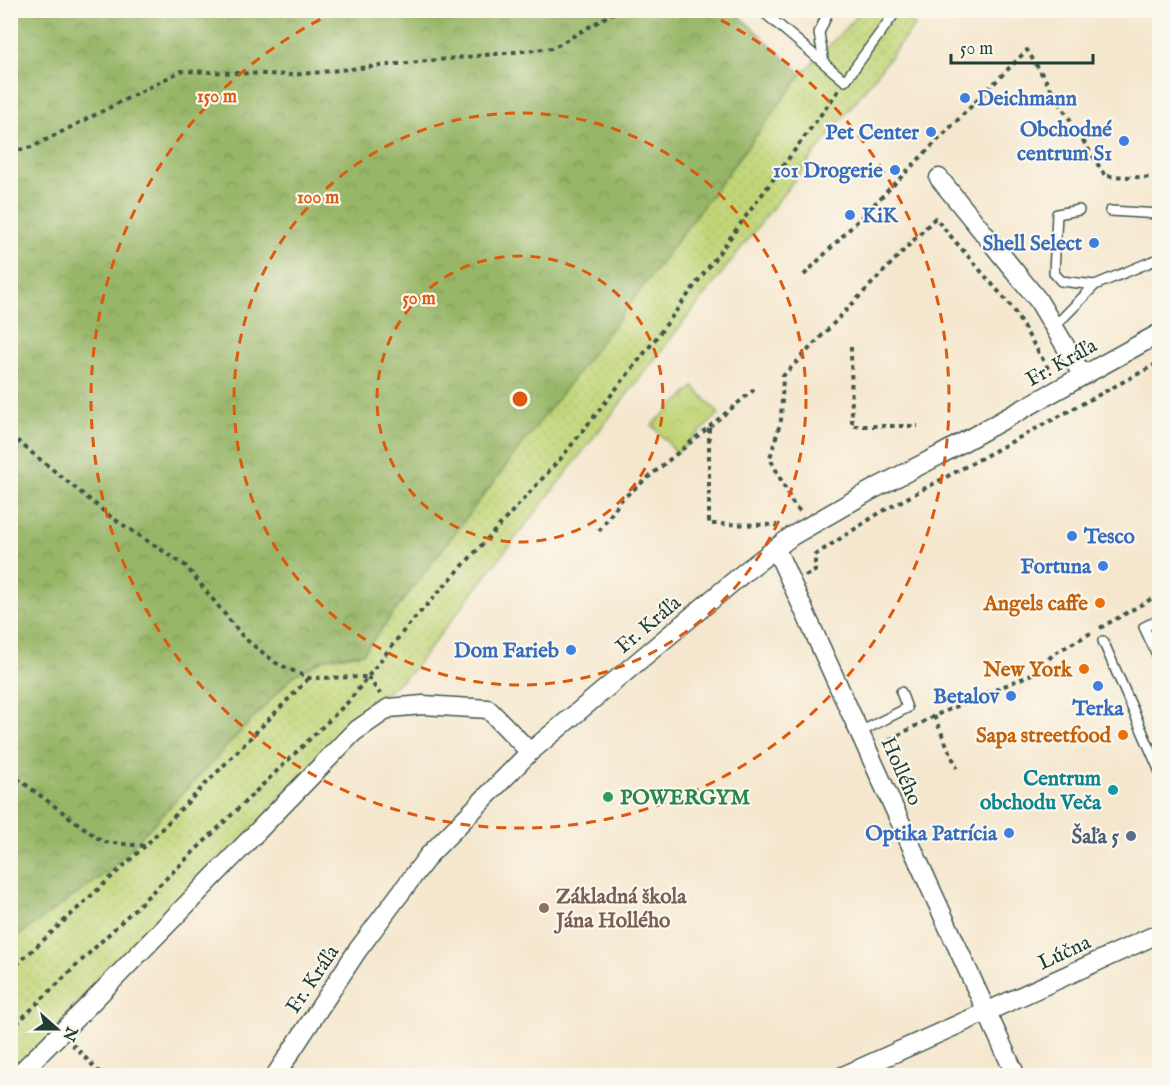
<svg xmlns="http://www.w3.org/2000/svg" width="1170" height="1086" viewBox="0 0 1170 1086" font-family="'IM FELL English',serif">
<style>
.grass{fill:url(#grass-dots);stroke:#708956;stroke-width:1.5}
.forest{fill:url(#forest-crowns);stroke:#5c7a4e;stroke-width:1.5}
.park{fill:url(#park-crowns);stroke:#708956;stroke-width:1.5}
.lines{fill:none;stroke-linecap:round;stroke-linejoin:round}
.lane-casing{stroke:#3f564b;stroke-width:12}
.street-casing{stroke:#3f564b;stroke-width:21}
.path{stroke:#3f564b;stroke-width:4;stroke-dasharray:4.5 4.5;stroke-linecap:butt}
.lane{stroke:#fff;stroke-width:9}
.street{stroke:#fff;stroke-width:18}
.ring{fill:none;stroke:#de580e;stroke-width:3;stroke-dasharray:10 8}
.shop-dot{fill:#3f7fe0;stroke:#fbf7ec;stroke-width:2}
.food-dot{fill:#e8710a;stroke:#fbf7ec;stroke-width:2}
.culture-dot{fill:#0f9aa8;stroke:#fbf7ec;stroke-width:2}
.leisure-dot{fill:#2e9e5b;stroke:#fbf7ec;stroke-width:2}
.service-dot{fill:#5c6f8a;stroke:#fbf7ec;stroke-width:2}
.education-dot{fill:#8d6e63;stroke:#fbf7ec;stroke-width:2}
.labels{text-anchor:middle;stroke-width:4.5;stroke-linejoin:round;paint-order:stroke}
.shop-label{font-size:21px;font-weight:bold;fill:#366cbe;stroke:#fbf7ec;text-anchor:end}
.street-label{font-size:21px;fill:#1f3d34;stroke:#fbf7ec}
.food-label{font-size:21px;font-weight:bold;fill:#c56008;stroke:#fbf7ec;text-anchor:end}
.culture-label{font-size:21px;font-weight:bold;fill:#0d838f;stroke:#fbf7ec;text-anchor:end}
.leisure-label{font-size:21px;font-weight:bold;fill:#27864d;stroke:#fbf7ec;text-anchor:start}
.service-label{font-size:21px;font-weight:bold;fill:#4e5e75;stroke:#fbf7ec;text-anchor:end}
.education-label{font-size:21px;font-weight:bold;fill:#785e54;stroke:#fbf7ec;text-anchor:start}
.centre{fill:#de580e;stroke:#fbf7ec;stroke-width:3}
.ring-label{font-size:18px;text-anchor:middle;font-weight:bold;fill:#de580e;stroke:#fbf7ec;stroke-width:4.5;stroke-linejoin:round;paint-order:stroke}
</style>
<defs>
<pattern id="grass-dots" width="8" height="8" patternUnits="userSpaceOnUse" patternTransform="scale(1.5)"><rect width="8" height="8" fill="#c1d578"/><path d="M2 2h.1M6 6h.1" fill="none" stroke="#a5b868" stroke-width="1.8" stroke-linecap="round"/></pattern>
<pattern id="forest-crowns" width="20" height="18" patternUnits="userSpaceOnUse" patternTransform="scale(1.5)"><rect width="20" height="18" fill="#98b668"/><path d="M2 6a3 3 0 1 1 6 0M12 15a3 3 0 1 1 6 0" fill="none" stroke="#7b9556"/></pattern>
<pattern id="park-crowns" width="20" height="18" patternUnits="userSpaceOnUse" patternTransform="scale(1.5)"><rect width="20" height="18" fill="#c1d578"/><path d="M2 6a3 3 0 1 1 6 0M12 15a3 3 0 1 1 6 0" fill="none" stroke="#a5b868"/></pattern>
</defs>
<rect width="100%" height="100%" fill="#fbf7ec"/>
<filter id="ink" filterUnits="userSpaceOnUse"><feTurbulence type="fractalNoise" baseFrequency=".0167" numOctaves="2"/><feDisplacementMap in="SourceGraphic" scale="12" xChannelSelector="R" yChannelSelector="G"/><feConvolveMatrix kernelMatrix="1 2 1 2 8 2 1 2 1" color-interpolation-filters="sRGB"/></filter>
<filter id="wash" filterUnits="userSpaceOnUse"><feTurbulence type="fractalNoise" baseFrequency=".008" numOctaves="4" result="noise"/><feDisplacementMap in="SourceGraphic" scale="24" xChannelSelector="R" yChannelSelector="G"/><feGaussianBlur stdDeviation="1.35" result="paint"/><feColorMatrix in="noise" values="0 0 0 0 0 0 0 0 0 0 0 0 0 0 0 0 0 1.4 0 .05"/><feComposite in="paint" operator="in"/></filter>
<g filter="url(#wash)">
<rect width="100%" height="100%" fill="#f5e7ce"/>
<path class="grass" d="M 862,11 L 893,11 L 915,25 L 411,672 L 360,715 L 45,1051 L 11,1075 L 10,941 L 109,871 L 293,676 L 326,658 L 363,653 L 802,74 Z"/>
<path class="forest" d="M 11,10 L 734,11 L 802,74 L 623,313 L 363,653 L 326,658 L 293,676 L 109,871 L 11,941 Z"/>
<path class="park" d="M 694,387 L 719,414 L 677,453 L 652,425 Z"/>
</g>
<g filter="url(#ink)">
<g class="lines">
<defs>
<path id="lane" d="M 761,10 L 845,81 L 897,10
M 824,63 L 819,33 L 829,10
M 1079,210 L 1057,214 L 1054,273 L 1061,281 L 1095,285
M 1110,211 L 1160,214
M 1054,327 L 1095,285 L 1160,258
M 1160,619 L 1144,627 L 1160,661
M 1103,641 L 1160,772
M 860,732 L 907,708 L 901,692"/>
<path id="street" d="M 939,178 L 1038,300 L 1083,376
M 776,549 L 1016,1076
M 17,1076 L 86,1008 L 354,732 L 389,708 L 423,705 L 488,709 L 530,752
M 275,1076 L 357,951 L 429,855 L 530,752 L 746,571 L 792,536 L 870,491 L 938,456 L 1160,333
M 843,1076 L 986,1012 L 1160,933"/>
</defs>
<use href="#lane" class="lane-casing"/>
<use href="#street" class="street-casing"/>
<path class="path" d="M 10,152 L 32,147 L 181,71 L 292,75 L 553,48 L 618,10
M 804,275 L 1027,50 L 1105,176 L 1160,178
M 851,347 L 852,426 L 918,426
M 709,428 L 709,524 L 777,525
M 10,435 L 111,517 L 186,566 L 244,638 L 276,663 L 309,678 L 367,677
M 800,511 L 794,506 L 770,458 L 781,420 L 783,376 L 935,218 L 1011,306 L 1052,375
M 599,531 L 622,499 L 756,388
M 805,576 L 815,571 L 815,555 L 881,512 L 1160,362
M 1100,628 L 1160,594
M 368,677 L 380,694
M 934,716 L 957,768
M 882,744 L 934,716 L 1039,671 L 1053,654 L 1091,633
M 10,773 L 103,842 L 145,846 L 309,678
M 10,971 L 145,846
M 10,1030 L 349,701 L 405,629 L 562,457 L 654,341 L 839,90
M 72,1044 L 103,1076
M 1138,1076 L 1160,1066"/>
<use href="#lane" class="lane"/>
<use href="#street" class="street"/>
</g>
</g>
<g class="ring">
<circle cx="520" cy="399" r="143"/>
<circle cx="520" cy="399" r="286"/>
<path d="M705 12A429 429 0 1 1 335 12"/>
</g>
<g class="shop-dot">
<circle cx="965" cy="98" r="6"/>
<circle cx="931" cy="132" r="6"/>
<circle cx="1124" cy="141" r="6"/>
<circle cx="895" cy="170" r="6"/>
<circle cx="850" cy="215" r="6"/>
<circle cx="1094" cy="243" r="6"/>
<circle cx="1072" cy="536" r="6"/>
<circle cx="1103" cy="566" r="6"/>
<circle cx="571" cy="650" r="6"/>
<circle cx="1098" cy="686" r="6"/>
<circle cx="1011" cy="696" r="6"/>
<circle cx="1009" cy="833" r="6"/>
</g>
<g class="food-dot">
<circle cx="1100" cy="603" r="6"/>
<circle cx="1084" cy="669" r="6"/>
<circle cx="1123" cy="735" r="6"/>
</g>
<circle class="culture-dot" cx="1113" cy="790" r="6"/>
<circle class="leisure-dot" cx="608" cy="797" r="6"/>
<circle class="service-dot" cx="1131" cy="836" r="6"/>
<circle class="education-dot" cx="544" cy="908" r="6"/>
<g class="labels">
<g class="shop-label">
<text x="977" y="105" text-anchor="start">Deichmann</text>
<text x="1112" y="136">Obchodné<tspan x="1112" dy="24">centrum S1</tspan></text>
<text x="919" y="139">Pet Center</text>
<text x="883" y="177">101 Drogerie</text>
<text x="862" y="222" text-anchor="start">KiK</text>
<text x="1082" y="250">Shell Select</text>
<text x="1084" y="543" text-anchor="start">Tesco</text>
<text x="1091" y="573">Fortuna</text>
<text x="559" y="657">Dom Farieb</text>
<text x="999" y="703">Betalov</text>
<text x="1098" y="715" text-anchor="middle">Terka</text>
<text x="997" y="840">Optika Patrícia</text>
</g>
<g class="street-label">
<text transform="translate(1061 362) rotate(-29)" y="7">Fr. Kráľa</text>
<text transform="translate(648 624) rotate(-40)" y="7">Fr. Kráľa</text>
<text transform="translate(902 771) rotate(66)" y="7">Hollého</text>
<text transform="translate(1064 952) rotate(-25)" y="7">Lúčna</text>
<text transform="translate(312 979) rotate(-56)" y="7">Fr. Kráľa</text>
</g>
<g class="food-label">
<text x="1088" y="610">Angels caffe</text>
<text x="1072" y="676">New York</text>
<text x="1111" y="742">Sapa streetfood</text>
</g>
<g class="culture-label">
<text x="1101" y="785">Centrum<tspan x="1101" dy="24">obchodu Veča</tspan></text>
</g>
<g class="leisure-label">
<text x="620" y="804">POWERGYM</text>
</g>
<g class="service-label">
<text x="1119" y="843">Šaľa 5</text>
</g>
<g class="education-label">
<text x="556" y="903">Základná škola<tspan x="556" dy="24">Jána Hollého</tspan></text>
</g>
</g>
<circle cx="520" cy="399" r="9" class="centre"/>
<g class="ring-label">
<text x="217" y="102">150 m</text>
<text x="318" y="203">100 m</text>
<text x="419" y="304">50 m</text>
</g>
<rect width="1170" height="1086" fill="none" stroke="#fbf7ec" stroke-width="36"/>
<g transform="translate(57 1029) rotate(111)" stroke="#fbf7ec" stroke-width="4.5" paint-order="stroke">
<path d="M0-4.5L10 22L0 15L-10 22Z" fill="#1f3d34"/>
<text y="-9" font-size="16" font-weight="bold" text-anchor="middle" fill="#1f3d34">N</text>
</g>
<path d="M951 54v9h142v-9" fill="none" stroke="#1f3d34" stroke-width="3"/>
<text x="960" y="54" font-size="18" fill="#1f3d34" stroke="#fbf7ec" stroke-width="4.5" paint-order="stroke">50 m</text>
</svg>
